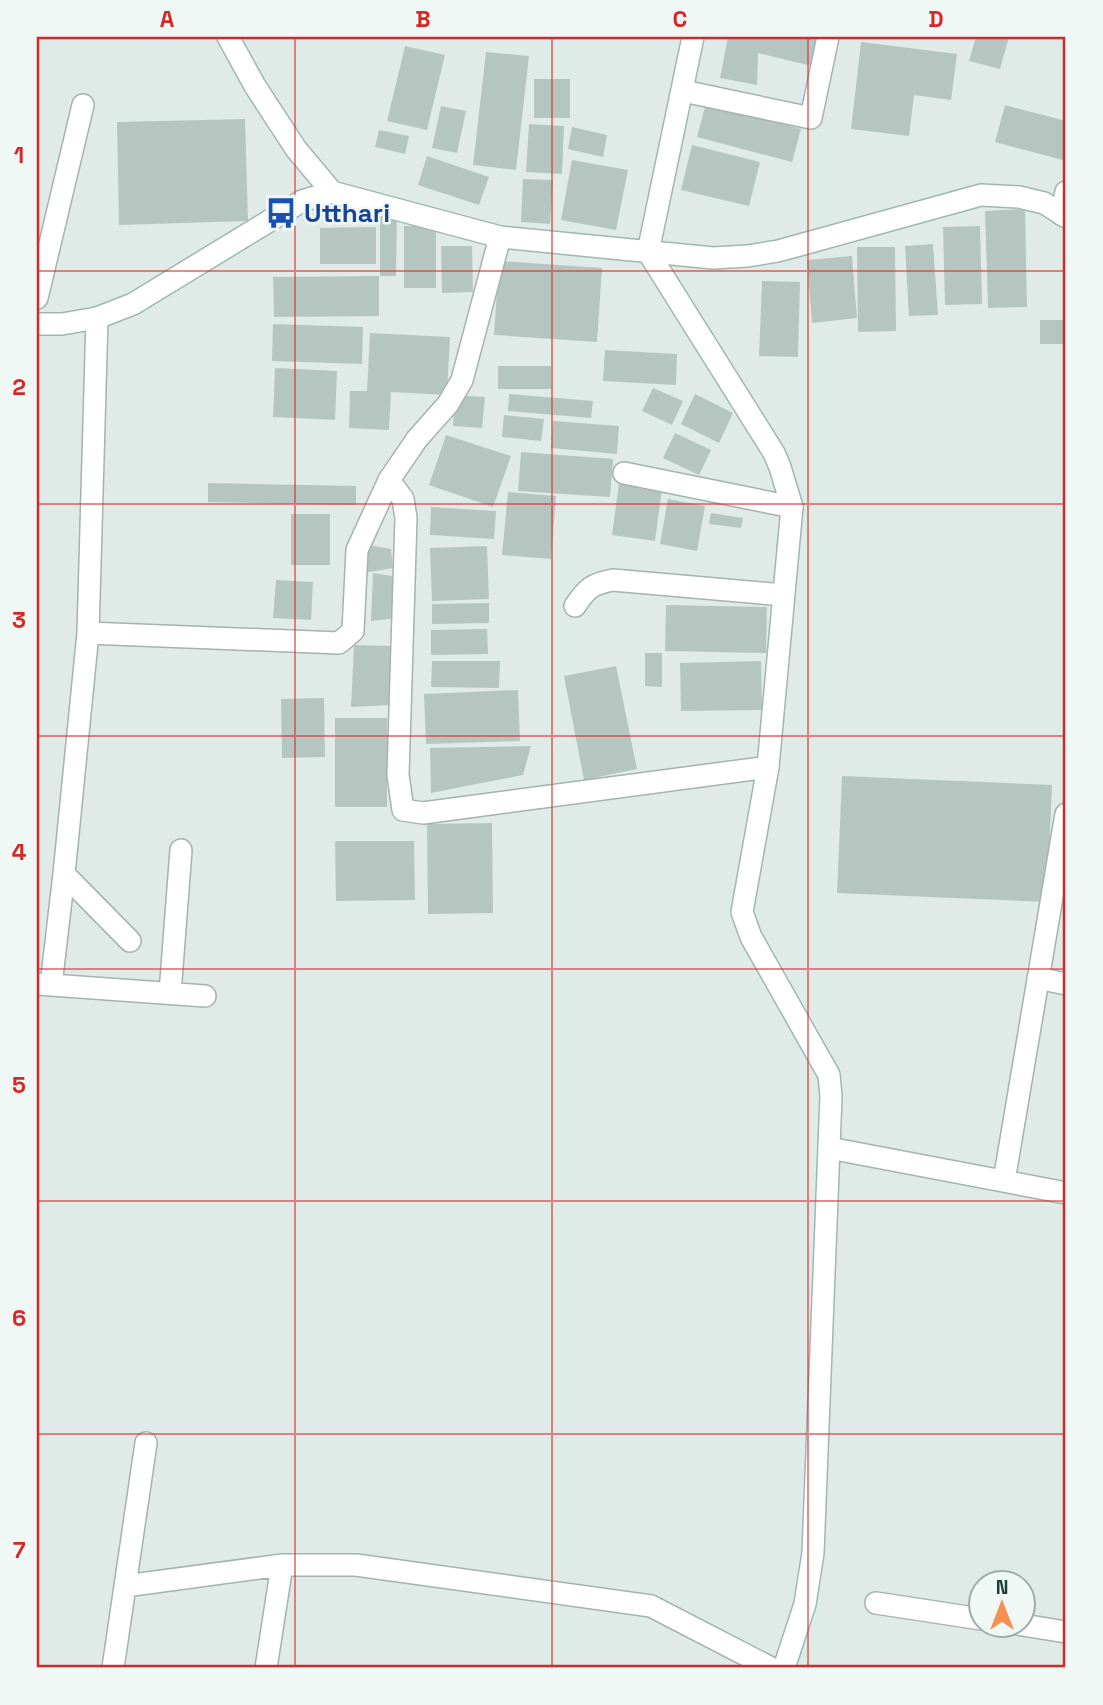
<svg xmlns="http://www.w3.org/2000/svg" width="1103" height="1705" viewBox="0 0 1103 1705" font-family="'Space Grotesk',sans-serif">
<style>
.building{fill:#b5c6c1}
.lines{fill:none;stroke-linecap:round;stroke-linejoin:round}
.street-casing{stroke:#a3b3b0;stroke-width:24}
.secondary-casing{stroke:#9eb8b1;stroke-width:24}
.street{stroke:#fff;stroke-width:21}
.secondary{stroke:#fff;stroke-width:21}
.grid{fill:none;stroke:#d62828;stroke-width:2;stroke-opacity:0.55}
.labels{text-anchor:middle;stroke-width:5;stroke-linejoin:round;paint-order:stroke}
.transit-label{font-size:26px;font-weight:bold;fill:#164399;stroke:#f0f8f5;text-anchor:start}
.neatline{fill:none;stroke:#d62828;stroke-width:2.5}
.grid-label{font-size:23px;text-anchor:middle;font-weight:bold;fill:#d62828}
</style>
<rect width="100%" height="100%" fill="#e0ebe8"/>
<path class="building" d="M 728,37 L 817,37 L 812,66 L 758,53 L 757,85 L 720,78 Z
M 976,37 L 1009,37 L 1000,69 L 969,61 Z
M 861,42 L 957,54 L 951,100 L 914,95 L 909,136 L 851,129 Z
M 405,46 L 445,55 L 427,130 L 387,121 Z
M 486,52 L 529,56 L 516,170 L 473,165 Z
M 534,79 L 570,79 L 570,118 L 534,118 Z
M 706,103 L 801,129 L 792,162 L 697,137 Z
M 1005,105 L 1066,121 L 1066,161 L 995,142 Z
M 441,106 L 466,111 L 457,153 L 432,148 Z
M 245,119 L 248,221 L 119,225 L 117,122 Z
M 529,124 L 564,126 L 562,174 L 526,172 Z
M 572,127 L 607,135 L 603,157 L 568,149 Z
M 379,130 L 409,136 L 405,154 L 375,147 Z
M 692,145 L 760,162 L 749,206 L 681,190 Z
M 427,156 L 489,177 L 479,205 L 418,185 Z
M 572,160 L 628,170 L 616,230 L 561,220 Z
M 523,179 L 553,180 L 550,224 L 521,222 Z
M 380,209 L 397,210 L 396,276 L 380,276 Z
M 1025,209 L 1027,307 L 988,308 L 985,211 Z
M 404,226 L 436,226 L 436,288 L 404,288 Z
M 980,226 L 982,304 L 945,305 L 943,227 Z
M 376,227 L 376,264 L 320,264 L 320,228 Z
M 933,244 L 938,315 L 909,316 L 905,246 Z
M 441,246 L 472,246 L 473,292 L 442,293 Z
M 857,247 L 895,247 L 896,331 L 858,332 Z
M 852,256 L 857,318 L 812,323 L 807,260 Z
M 499,261 L 602,268 L 597,342 L 494,335 Z
M 379,276 L 379,316 L 274,317 L 273,277 Z
M 762,281 L 800,282 L 798,357 L 759,356 Z
M 1040,320 L 1063,320 L 1063,344 L 1040,344 Z
M 273,324 L 363,327 L 362,364 L 272,361 Z
M 370,333 L 450,337 L 447,395 L 391,392 L 389,430 L 349,428 L 350,391 L 367,391 Z
M 605,350 L 677,354 L 676,385 L 603,381 Z
M 498,366 L 551,366 L 551,389 L 498,389 Z
M 275,368 L 337,371 L 335,420 L 273,417 Z
M 653,388 L 683,401 L 672,425 L 642,411 Z
M 509,394 L 593,401 L 591,418 L 508,411 Z
M 695,394 L 733,413 L 719,443 L 681,424 Z
M 455,395 L 485,397 L 482,428 L 453,426 Z
M 504,415 L 544,419 L 541,441 L 502,437 Z
M 553,421 L 619,426 L 617,454 L 551,448 Z
M 675,433 L 711,450 L 699,475 L 663,458 Z
M 446,435 L 511,456 L 493,507 L 429,485 Z
M 521,452 L 613,459 L 610,497 L 518,491 Z
M 208,483 L 356,486 L 356,505 L 208,502 Z
M 619,483 L 662,489 L 655,541 L 612,535 Z
M 508,492 L 556,496 L 551,559 L 502,555 Z
M 668,499 L 705,506 L 697,551 L 660,544 Z
M 431,507 L 496,511 L 494,539 L 430,535 Z
M 711,513 L 743,518 L 741,528 L 709,524 Z
M 291,514 L 330,514 L 330,565 L 291,565 Z
M 368,545 L 391,549 L 393,568 L 364,573 Z
M 487,546 L 489,599 L 432,601 L 430,548 Z
M 373,573 L 398,577 L 397,618 L 371,621 Z
M 276,580 L 313,582 L 311,620 L 273,618 Z
M 489,603 L 489,623 L 432,624 L 432,604 Z
M 666,605 L 767,607 L 766,653 L 665,651 Z
M 487,629 L 488,654 L 431,655 L 431,630 Z
M 354,645 L 393,646 L 393,705 L 351,707 Z
M 645,653 L 662,653 L 662,687 L 645,686 Z
M 432,661 L 500,661 L 499,688 L 431,687 Z
M 761,661 L 762,710 L 681,711 L 680,663 Z
M 616,666 L 637,769 L 584,780 L 564,676 Z
M 518,690 L 520,741 L 426,744 L 424,694 Z
M 324,698 L 325,757 L 282,758 L 281,699 Z
M 335,718 L 387,718 L 387,807 L 335,807 Z
M 531,746 L 523,775 L 431,793 L 430,748 Z
M 842,776 L 1052,785 L 1047,902 L 837,893 Z
M 492,823 L 493,913 L 428,914 L 427,824 Z
M 335,841 L 414,841 L 415,900 L 336,901 Z"/>
<g class="lines">
<defs>
<path id="street" d="M 683,91 L 811,118 L 828,37
M 1061,214 L 1066,192
M 37,298 L 83,105
M 624,473 L 792,507
M 389,480 L 403,499 L 406,518 L 398,775 L 403,810 L 423,813 L 768,767
M 575,606 C 587,588 592,584 613,580 L 783,595
M 88,633 L 339,643 L 353,631 L 357,550 L 389,480 L 417,439 L 448,404 L 462,380 L 500,237
M 64,874 L 88,633 L 97,318
M 1038,978 L 1066,984
M 37,984 L 51,985 L 64,874 L 130,941
M 51,985 L 205,996
M 170,993 L 181,850
M 829,1148 L 1066,1193
M 1004,1181 L 1066,814
M 125,1586 L 282,1565
M 876,1603 L 981,1619
M 1017,1624 L 1066,1632
M 113,1668 L 146,1443
M 266,1668 L 282,1565 L 356,1565 L 651,1606 L 771,1668"/>
<path id="secondary" d="M 228,37 L 255,86 L 296,149 L 332,192
M 693,37 L 648,252 L 774,453 L 780,467 L 792,507 L 768,767 L 742,912 L 751,937 L 829,1075 L 831,1096 L 813,1553 L 805,1604 L 784,1668
M 37,324 L 62,324 L 97,318 L 133,304 L 302,201 L 332,192 L 500,237 L 713,258 L 748,256 L 778,251 L 981,195 L 1019,197 L 1044,203 L 1066,217"/>
</defs>
<use href="#street" class="street-casing"/>
<use href="#secondary" class="secondary-casing"/>
<use href="#street" class="street"/>
<use href="#secondary" class="secondary"/>
</g>
<path class="grid" d="M 295,37 L 295,1668M 552,37 L 552,1668M 808,37 L 808,1668M 37,271 L 1066,271M 37,504 L 1066,504M 37,736 L 1066,736M 37,969 L 1066,969M 37,1201 L 1066,1201M 37,1434 L 1066,1434"/>
<defs>
<symbol id="bus-bare" viewBox="-9 -9 18 18"><path d="M-5-6H5V4H4V6H2V4H-2V6H-4V4H-5ZM-3.5-4V0h7V-4ZM-3.5 1.2v1.5H-2V1.2ZM2 1.2v1.5H3.5V1.2Z" fill="#1a4fb4" stroke="#f0f8f5" stroke-width="2.5" paint-order="stroke"/></symbol>
</defs>
<g fill-rule="evenodd">
<use href="#bus-bare" x="259" y="191" width="44" height="44"/>
</g>
<g class="labels">
<g class="transit-label">
<text x="304" y="222">Utthari</text>
</g>
</g>
<rect width="1103" height="1705" fill="none" stroke="#f0f8f5" stroke-width="77"/>
<g transform="translate(1002 1604)"><circle r="33" fill="#f0f8f5" stroke="#9dada9" stroke-width="2"/>
<path d="M0-5L12 26L0 18L-12 26Z" fill="#f78e52"/>
<text y="-10" font-size="19" font-weight="bold" text-anchor="middle" fill="#203c38">N</text>
</g>
<rect x="38" y="38" width="1026" height="1628" class="neatline"/>
<g class="grid-label">
<text x="167" y="27">A</text>
<text x="423" y="27">B</text>
<text x="680" y="27">C</text>
<text x="936" y="27">D</text>
<text x="19" y="163">1</text>
<text x="19" y="395">2</text>
<text x="19" y="628">3</text>
<text x="19" y="860">4</text>
<text x="19" y="1093">5</text>
<text x="19" y="1326">6</text>
<text x="19" y="1558">7</text>
</g>
</svg>
